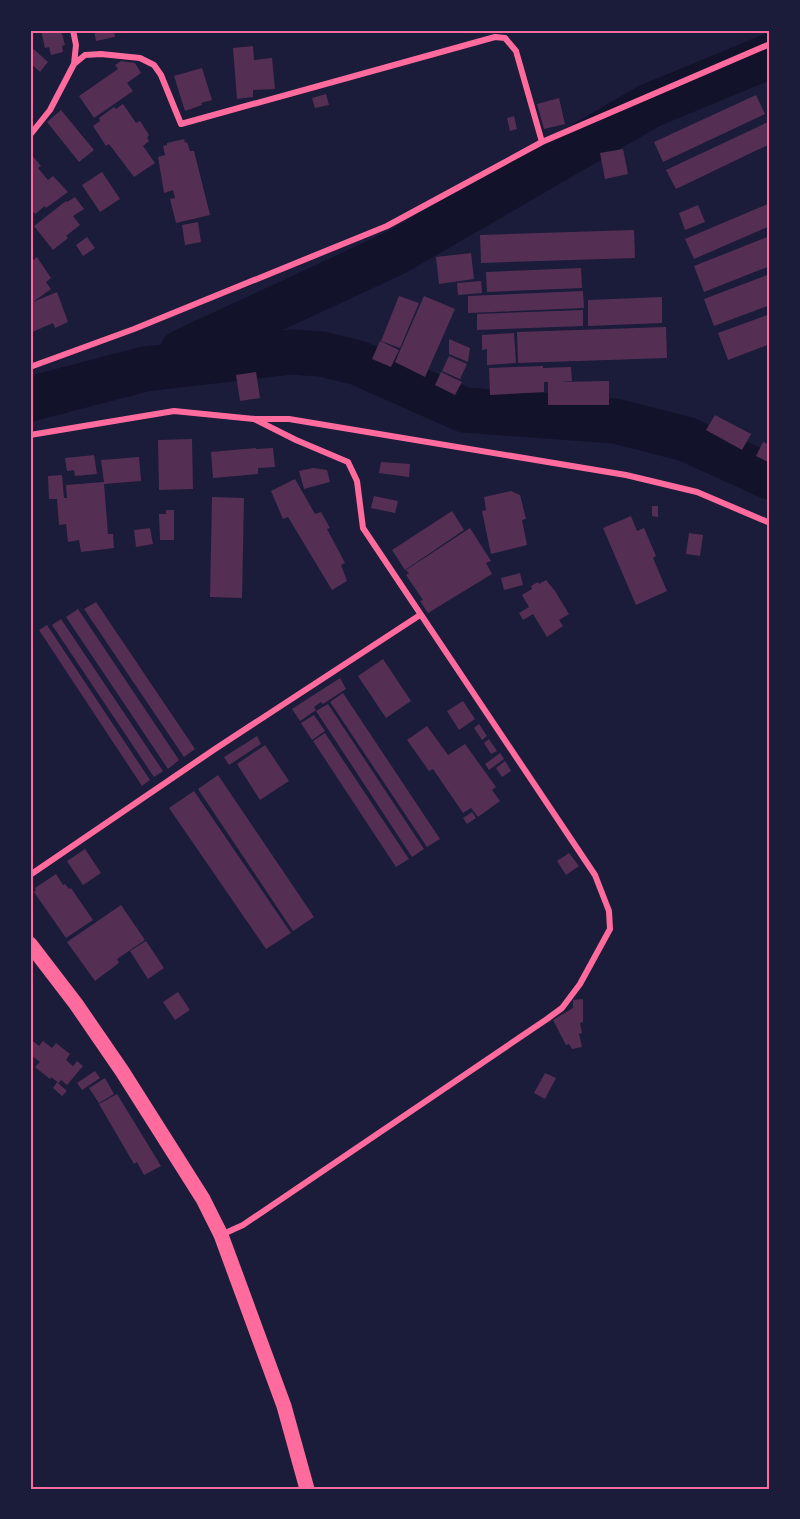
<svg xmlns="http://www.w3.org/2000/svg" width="800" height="1519" viewBox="0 0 800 1519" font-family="Signika,sans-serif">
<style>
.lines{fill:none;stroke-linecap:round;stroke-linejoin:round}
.river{stroke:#12122b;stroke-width:45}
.building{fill:#542f53}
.minor{stroke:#ff6b9d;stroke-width:6}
.primary{stroke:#ff6b9d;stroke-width:15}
.neatline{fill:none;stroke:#ff6b9d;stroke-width:2}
</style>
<rect width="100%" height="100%" fill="#1b1b3a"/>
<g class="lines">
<path class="river" d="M 182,352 L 397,252 L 649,106 L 770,56
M 30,399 L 145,369 L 291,352 L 322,354 L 358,363 L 464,410 L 615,421 L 686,439 L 770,477"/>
</g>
<path class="building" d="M 41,30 L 61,30 L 65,45 L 62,46 L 63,52 L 51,55 L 49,47 L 45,48 Z
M 94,30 L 114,30 L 115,37 L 96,41 Z
M 30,46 L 48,62 L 40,72 L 30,63 Z
M 253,46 L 254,60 L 272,58 L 275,89 L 253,90 L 253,97 L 237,99 L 233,48 Z
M 121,61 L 135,63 L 141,73 L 127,83 L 133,91 L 94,118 L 79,96 L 118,69 L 115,65 Z
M 202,68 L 212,100 L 201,103 L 202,105 L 185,111 L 174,76 Z
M 326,94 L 329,105 L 315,108 L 312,98 Z
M 756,95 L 765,114 L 663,162 L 654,142 Z
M 559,98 L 565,124 L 544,129 L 537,104 Z
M 123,104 L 136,123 L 140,121 L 149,135 L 147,138 L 149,141 L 143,146 L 155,163 L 134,177 L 109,144 L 106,146 L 93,126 L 100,121 L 99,118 L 114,107 L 116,109 Z
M 61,110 L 94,150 L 79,162 L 47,122 Z
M 514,116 L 517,129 L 510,131 L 507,118 Z
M 768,122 L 770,144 L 676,189 L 666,170 Z
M 184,139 L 185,143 L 187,142 L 190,151 L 194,151 L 210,215 L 176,223 L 170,199 L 175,198 L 173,190 L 164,193 L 158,157 L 165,155 L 163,146 L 167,145 L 167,143 Z
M 623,149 L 628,174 L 605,179 L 600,153 Z
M 30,153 L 41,166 L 38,168 L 48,180 L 53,176 L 68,192 L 46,208 L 45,206 L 35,214 L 30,208 Z
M 102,172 L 120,199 L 100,212 L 82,185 Z
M 75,197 L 84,209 L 73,216 L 80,225 L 66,236 L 68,238 L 53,250 L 34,226 L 66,201 L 67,202 Z
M 770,203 L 770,226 L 694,259 L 685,239 Z
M 698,205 L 705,222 L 685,230 L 679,213 Z
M 198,222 L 201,242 L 185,245 L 182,225 Z
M 634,230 L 635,258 L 481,263 L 480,235 Z
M 770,236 L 770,266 L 704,292 L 694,266 Z
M 87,237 L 95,248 L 83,256 L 76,245 Z
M 471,253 L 474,279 L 439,284 L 436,257 Z
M 37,257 L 51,278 L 46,282 L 51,289 L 33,302 L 57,292 L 68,322 L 55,328 L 53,323 L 30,333 L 30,258 L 32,261 Z
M 581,268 L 582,288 L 487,292 L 486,272 Z
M 770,274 L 770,305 L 714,326 L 704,299 Z
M 481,281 L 482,293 L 458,295 L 457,283 Z
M 583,291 L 584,308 L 468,313 L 468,296 Z
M 399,296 L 419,303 L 400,348 L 381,341 Z
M 424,296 L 455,309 L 425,377 L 395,362 Z
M 662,297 L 662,323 L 588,326 L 588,300 Z
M 583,310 L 583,326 L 477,330 L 477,314 Z
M 770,314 L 770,344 L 728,360 L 718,333 Z
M 666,327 L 667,358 L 518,363 L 517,332 Z
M 514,333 L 516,363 L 487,365 L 487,349 L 482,350 L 482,335 Z
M 449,339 L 470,348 L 468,362 L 449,354 Z
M 380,341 L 399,350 L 391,367 L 372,359 Z
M 449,356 L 467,364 L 460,379 L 442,371 Z
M 543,366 L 543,368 L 571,367 L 572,381 L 560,382 L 609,381 L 609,405 L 548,405 L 548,382 L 544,382 L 544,392 L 490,395 L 489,368 Z
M 256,372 L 260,398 L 240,401 L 236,375 Z
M 441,372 L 462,382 L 455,395 L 435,385 Z
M 715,415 L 751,434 L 742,450 L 706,430 Z
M 192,439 L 193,489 L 159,490 L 158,440 Z
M 763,442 L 770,445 L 770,463 L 756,456 Z
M 256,448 L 256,449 L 273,448 L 275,467 L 258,468 L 258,474 L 213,478 L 211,452 Z
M 94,455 L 97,474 L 75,476 L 74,470 L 67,471 L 65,458 Z
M 139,457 L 141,481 L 104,484 L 108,534 L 113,534 L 114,548 L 81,552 L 79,540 L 68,542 L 66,524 L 59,525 L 57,499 L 49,499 L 48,476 L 62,475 L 64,498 L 67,498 L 66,485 L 104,482 L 101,460 Z
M 381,462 L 410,464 L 409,477 L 379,473 Z
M 313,468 L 327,470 L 330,482 L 304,489 L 299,471 Z
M 295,479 L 315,514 L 321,512 L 330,528 L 327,529 L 345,563 L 341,565 L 347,581 L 332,590 L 288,517 L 283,519 L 271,491 Z
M 511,491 L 520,495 L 526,519 L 522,520 L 527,545 L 491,554 L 482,511 L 486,510 L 484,497 Z
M 374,496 L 398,501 L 395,513 L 371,508 Z
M 212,497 L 244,498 L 242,598 L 210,597 Z
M 652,506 L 658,506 L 658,517 L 652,516 Z
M 166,510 L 174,510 L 174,540 L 160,540 L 159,514 L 166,514 Z
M 452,511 L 464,530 L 405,570 L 392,550 Z
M 631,516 L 637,531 L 644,528 L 656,556 L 653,558 L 667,591 L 636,605 L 603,528 Z
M 150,528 L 153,544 L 136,547 L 134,530 Z
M 470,528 L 491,561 L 486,563 L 492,574 L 428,613 L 420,601 L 423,600 L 406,575 L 409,573 L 406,570 Z
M 689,533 L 703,535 L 700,556 L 686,554 Z
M 520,573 L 523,585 L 504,590 L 501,578 Z
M 546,580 L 555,591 L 569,614 L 559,620 L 563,626 L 547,637 L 533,614 L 523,620 L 519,613 L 529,607 L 522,595 L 532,589 L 531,586 L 538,582 L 539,584 Z
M 96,602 L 195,749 L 184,757 L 84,609 Z
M 78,609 L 179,760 L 168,769 L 66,617 Z
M 61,619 L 163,771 L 154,777 L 52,625 Z
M 47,625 L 150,780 L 142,786 L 39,630 Z
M 383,659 L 411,701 L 386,718 L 358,676 Z
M 340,678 L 346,689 L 323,704 L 321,702 L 314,707 L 316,710 L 300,721 L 292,709 Z
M 343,693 L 440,839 L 427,847 L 330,702 Z
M 463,701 L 475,719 L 459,730 L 447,711 Z
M 328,704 L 424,849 L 412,857 L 316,711 Z
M 314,715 L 325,731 L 312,740 L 301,723 Z
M 479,724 L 487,736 L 482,740 L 474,728 Z
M 427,726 L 448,755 L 465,744 L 496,787 L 492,790 L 500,801 L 478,817 L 471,808 L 463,813 L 433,769 L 429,771 L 407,740 Z
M 325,733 L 409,859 L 396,867 L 313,741 Z
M 257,736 L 261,744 L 229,765 L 224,757 Z
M 489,739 L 497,751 L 491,754 L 484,743 Z
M 265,745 L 289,781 L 260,800 L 237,764 Z
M 500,753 L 504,759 L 489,770 L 485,764 Z
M 505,761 L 511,771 L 502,777 L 496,768 Z
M 218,775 L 314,917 L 293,931 L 198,789 Z
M 194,791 L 291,933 L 266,949 L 169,808 Z
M 472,812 L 476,818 L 467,824 L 463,818 Z
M 85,849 L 101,873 L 83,885 L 67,861 Z
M 569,853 L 579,866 L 566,875 L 557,861 Z
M 56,874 L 63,885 L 65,884 L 69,889 L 71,888 L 93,920 L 66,938 L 34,892 L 36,890 L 35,888 Z
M 121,905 L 145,940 L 117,959 L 119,963 L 95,981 L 67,942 Z
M 146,941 L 164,968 L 148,979 L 130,951 Z
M 178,992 L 190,1010 L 175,1020 L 163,1002 Z
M 583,999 L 583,1022 L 580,1023 L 582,1033 L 579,1034 L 582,1047 L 572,1049 L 569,1044 L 566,1045 L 553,1020 L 573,1008 L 573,1000 Z
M 30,1039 L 39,1046 L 43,1041 L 52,1048 L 56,1043 L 70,1054 L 66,1060 L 73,1066 L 77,1061 L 83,1066 L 67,1085 L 61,1080 L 59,1083 L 51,1077 L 50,1079 L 35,1067 L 40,1062 L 32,1056 L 30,1059 Z
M 95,1071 L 100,1078 L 82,1090 L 77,1083 Z
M 545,1073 L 556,1078 L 545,1099 L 534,1093 Z
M 105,1078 L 114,1094 L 99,1103 L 89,1088 Z
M 57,1082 L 67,1091 L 62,1096 L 53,1088 Z
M 117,1094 L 161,1166 L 144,1175 L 137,1162 L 134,1164 L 99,1104 Z"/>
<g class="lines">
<path class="minor" d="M 73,30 L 76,45 L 74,64
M 30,135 L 50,110 L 74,64 L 85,55 L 101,54 L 140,58 L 154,65 L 161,75 L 181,124 L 495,37 L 505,38 L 516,51 L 542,142
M 30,367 L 134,329 L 387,226 L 542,142 L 770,44
M 30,435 L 174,411 L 254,419 L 289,419 L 626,475 L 697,492 L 770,523
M 30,875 L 215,749 L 420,615
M 221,1235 L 243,1225 L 547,1019 L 562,1008 L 580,984 L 610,929 L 609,911 L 595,875 L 363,528 L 357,481 L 348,462 L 296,440 L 254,419"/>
<path class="primary" d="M 30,944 L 76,1004 L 122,1071 L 203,1199 L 221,1235 L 284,1406 L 307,1489"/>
</g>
<rect width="800" height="1519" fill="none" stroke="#1b1b3a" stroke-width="63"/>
<rect x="32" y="32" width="736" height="1456" class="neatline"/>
</svg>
